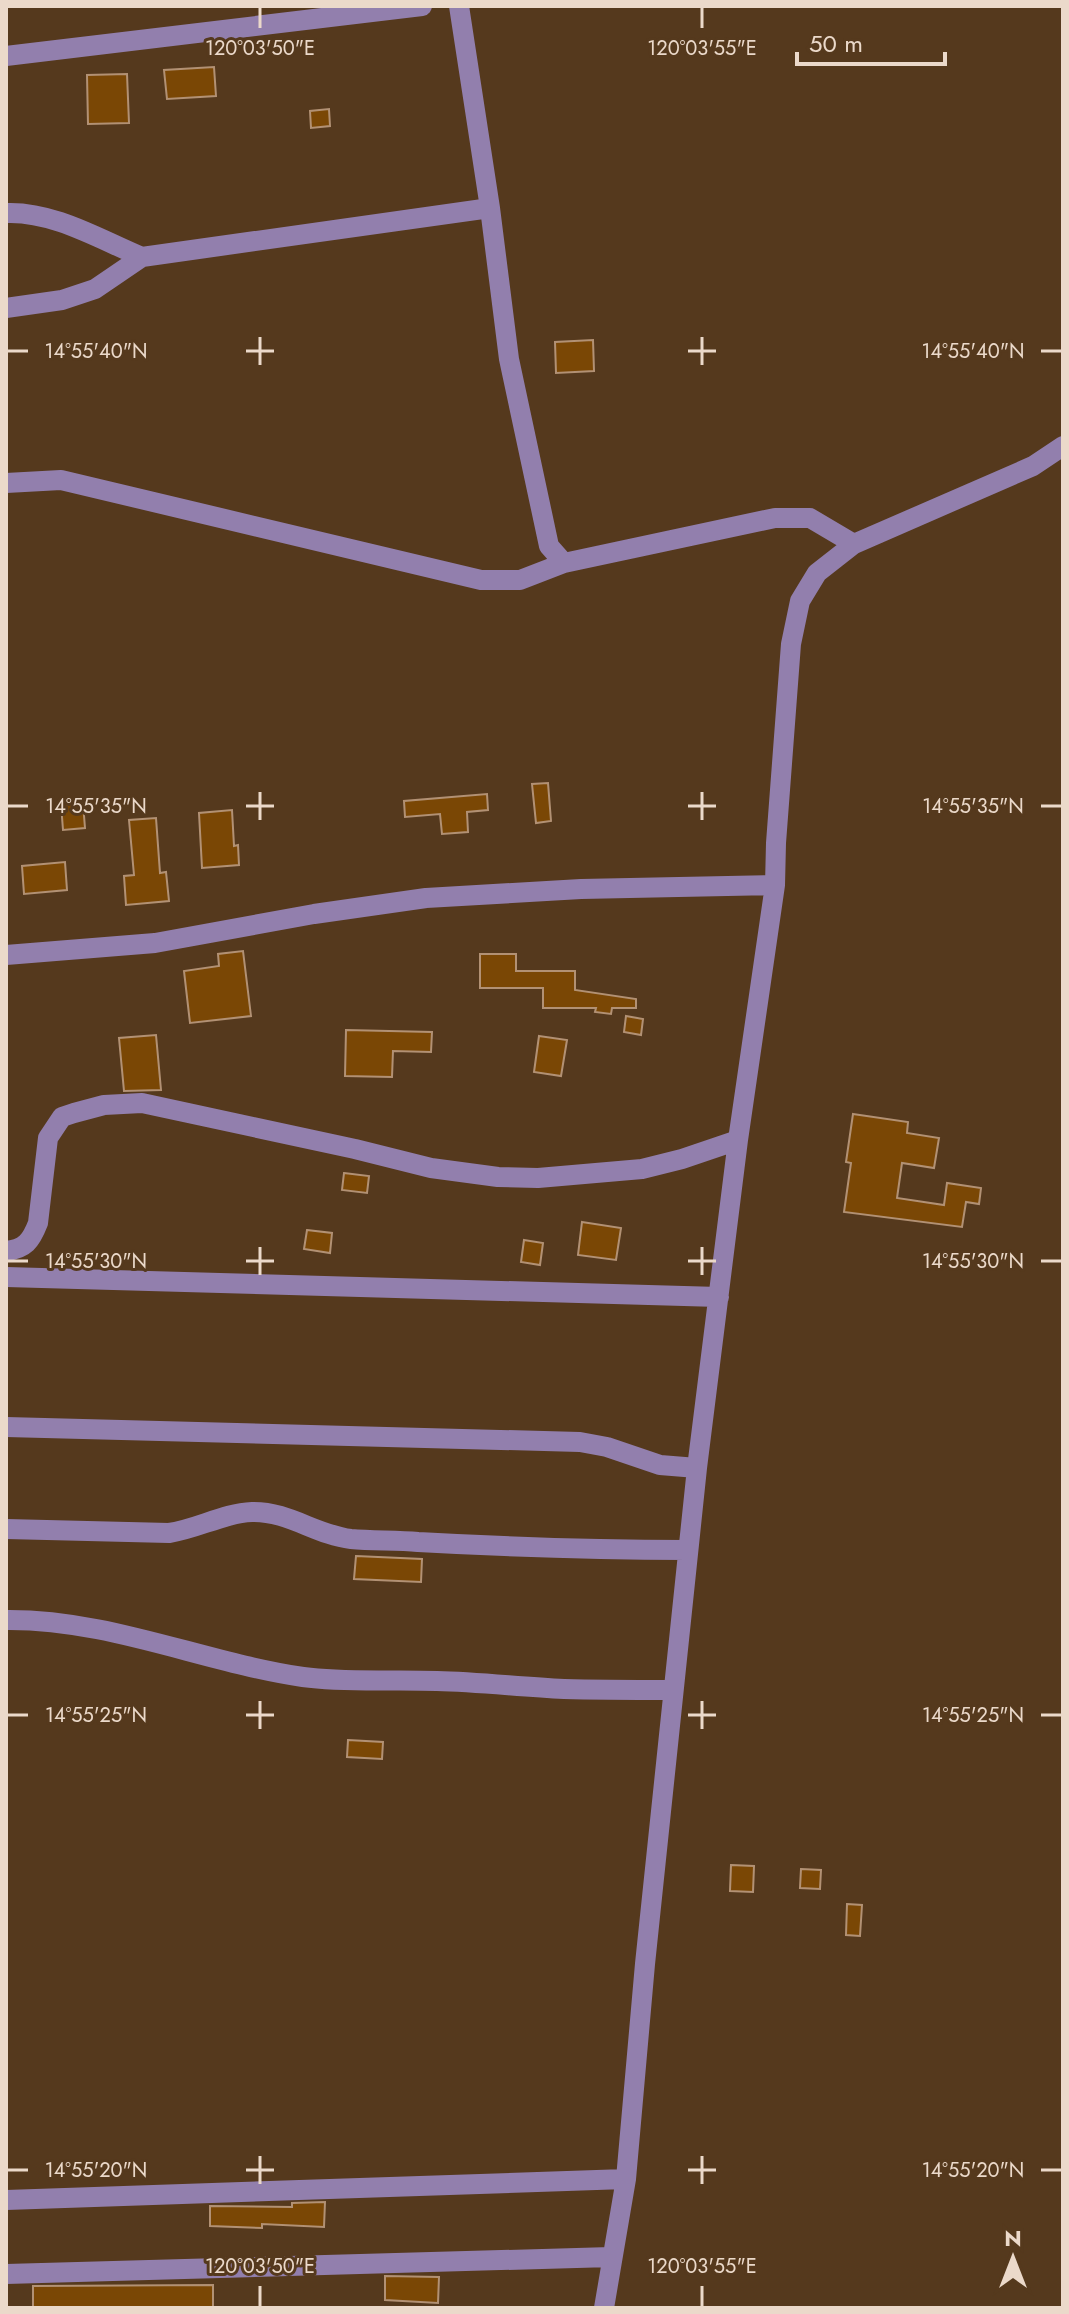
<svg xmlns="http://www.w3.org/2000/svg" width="1069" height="2314" viewBox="0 0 1069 2314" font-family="Jost,sans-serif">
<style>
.building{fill:#7a4705;stroke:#b29174;stroke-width:2}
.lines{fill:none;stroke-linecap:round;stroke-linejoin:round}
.minor{stroke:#927fad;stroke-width:20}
.ticks{fill:none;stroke:#ebd9ca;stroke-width:3}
.ticks-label{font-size:20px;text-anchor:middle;fill:#ebd9ca;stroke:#55391d;stroke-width:6;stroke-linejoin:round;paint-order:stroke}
</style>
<rect width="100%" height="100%" fill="#55391d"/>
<path class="building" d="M 214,67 L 216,96 L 167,99 L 164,70 Z
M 127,74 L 129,123 L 88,124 L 87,75 Z
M 329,109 L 330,126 L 311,128 L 310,111 Z
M 593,340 L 594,371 L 556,373 L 555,342 Z
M 548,783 L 551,821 L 536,823 L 532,784 Z
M 487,794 L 488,810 L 467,812 L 468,832 L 442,834 L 440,814 L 405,817 L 404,801 Z
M 83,803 L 85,828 L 63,830 L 61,804 Z
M 232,810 L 234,846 L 238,845 L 239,865 L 202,868 L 199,813 Z
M 156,818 L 160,873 L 166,872 L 169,901 L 126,905 L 124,876 L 134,875 L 129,820 Z
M 65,862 L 67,890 L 24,894 L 22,866 Z
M 243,951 L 251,1016 L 190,1023 L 184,971 L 219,966 L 218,954 Z
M 480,954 L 516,954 L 516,971 L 575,971 L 575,990 L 636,999 L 636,1008 L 612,1008 L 611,1014 L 595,1012 L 596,1008 L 543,1008 L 543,988 L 480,988 Z
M 626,1016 L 643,1019 L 641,1035 L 624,1032 Z
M 346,1030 L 432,1032 L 431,1052 L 393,1051 L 392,1077 L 345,1076 Z
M 156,1035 L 161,1090 L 124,1091 L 119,1038 Z
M 539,1036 L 567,1040 L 561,1076 L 534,1072 Z
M 853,1114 L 908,1122 L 907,1133 L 939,1138 L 934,1168 L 902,1163 L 897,1198 L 944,1205 L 947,1183 L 981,1188 L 979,1204 L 966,1202 L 962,1227 L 844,1212 L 851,1163 L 846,1162 Z
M 344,1173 L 369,1176 L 367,1193 L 342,1190 Z
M 582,1222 L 621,1228 L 616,1260 L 578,1255 Z
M 307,1230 L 332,1233 L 330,1253 L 304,1249 Z
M 524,1240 L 543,1243 L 540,1265 L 521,1262 Z
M 356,1556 L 422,1559 L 421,1582 L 354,1579 Z
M 348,1740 L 383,1742 L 382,1759 L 347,1757 Z
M 731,1865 L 754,1866 L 753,1892 L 730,1891 Z
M 801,1869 L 821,1870 L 820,1889 L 800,1888 Z
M 847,1904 L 862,1905 L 860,1936 L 846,1935 Z
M 325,2202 L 324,2227 L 262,2224 L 262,2228 L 210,2226 L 210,2206 L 292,2207 L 292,2203 Z
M 385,2276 L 439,2277 L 438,2303 L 385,2300 Z
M 213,2285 L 213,2308 L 33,2308 L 33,2286 Z"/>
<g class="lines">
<path class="minor" d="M 459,6 L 490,208 L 509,359 L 549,546 L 564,563 L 775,518 L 810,518 L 854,544
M 6,56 L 422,6
M 6,213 C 53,211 99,239 142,257
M 6,308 L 62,300 L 95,289 L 142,257 L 490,208
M 6,483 L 61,480 L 481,580 L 520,580 L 564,563
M 6,955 L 155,943 L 314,914 L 426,898 L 581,889 L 775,885
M 6,1251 C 25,1249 31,1241 38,1223 L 48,1138 L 62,1117 L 74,1113 L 104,1105 L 142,1103 L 355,1149 L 431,1168 L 498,1177 L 538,1178 L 642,1169 L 682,1159 L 738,1140
M 6,1277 L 719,1297
M 6,1427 L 580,1442 L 607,1447 L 660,1465 L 697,1468
M 6,1529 L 169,1533 C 197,1529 224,1513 252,1512 C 288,1511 316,1535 351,1539 C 373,1541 396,1540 418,1542 C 508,1547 598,1550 688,1550
M 6,1620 C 109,1619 202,1662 303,1677 C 348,1683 392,1679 437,1681 C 479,1682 521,1687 564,1689 C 600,1690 637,1690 673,1690
M 6,2200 L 626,2179
M 6,2274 L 611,2257
M 604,2308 L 626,2179 L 645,1964 L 697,1468 L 738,1140 L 775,885 L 776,843 L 791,644 L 800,601 L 817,573 L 854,544 L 1033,466 L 1063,446"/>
</g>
<path class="ticks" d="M 260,8 L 260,28M 702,8 L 702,28M 260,337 L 260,365M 702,337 L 702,365M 8,351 L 28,351M 246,351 L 274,351M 688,351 L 716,351M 1041,351 L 1061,351M 260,792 L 260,820M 702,792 L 702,820M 8,806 L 28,806M 246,806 L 274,806M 688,806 L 716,806M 1041,806 L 1061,806M 260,1247 L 260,1275M 702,1247 L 702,1275M 8,1261 L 28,1261M 246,1261 L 274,1261M 688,1261 L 716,1261M 1041,1261 L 1061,1261M 260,1701 L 260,1729M 702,1701 L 702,1729M 8,1715 L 28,1715M 246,1715 L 274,1715M 688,1715 L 716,1715M 1041,1715 L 1061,1715M 260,2156 L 260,2184M 702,2156 L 702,2184M 8,2170 L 28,2170M 246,2170 L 274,2170M 688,2170 L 716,2170M 1041,2170 L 1061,2170M 260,2286 L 260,2306M 702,2286 L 702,2306"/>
<g class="ticks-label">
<text x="260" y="55">120°03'50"E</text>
<text x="702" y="55">120°03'55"E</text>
<text x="96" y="358">14°55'40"N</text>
<text x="973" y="358">14°55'40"N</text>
<text x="96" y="813">14°55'35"N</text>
<text x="973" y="813">14°55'35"N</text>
<text x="96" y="1268">14°55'30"N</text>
<text x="973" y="1268">14°55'30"N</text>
<text x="96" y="1722">14°55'25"N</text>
<text x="973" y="1722">14°55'25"N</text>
<text x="96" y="2177">14°55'20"N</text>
<text x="973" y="2177">14°55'20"N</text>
<text x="260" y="2273">120°03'50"E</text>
<text x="702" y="2273">120°03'55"E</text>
</g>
<rect width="1069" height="2314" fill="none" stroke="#ebd9ca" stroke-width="16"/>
<g transform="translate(1013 2258)" stroke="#55391d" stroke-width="6" paint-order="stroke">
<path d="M0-6L14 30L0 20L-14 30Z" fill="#ebd9ca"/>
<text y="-12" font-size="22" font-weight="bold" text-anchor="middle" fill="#ebd9ca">N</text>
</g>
<path d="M797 52v12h148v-12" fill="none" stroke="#ebd9ca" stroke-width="4"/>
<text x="809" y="52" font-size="24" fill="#ebd9ca" stroke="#55391d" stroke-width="6" paint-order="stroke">50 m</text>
</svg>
